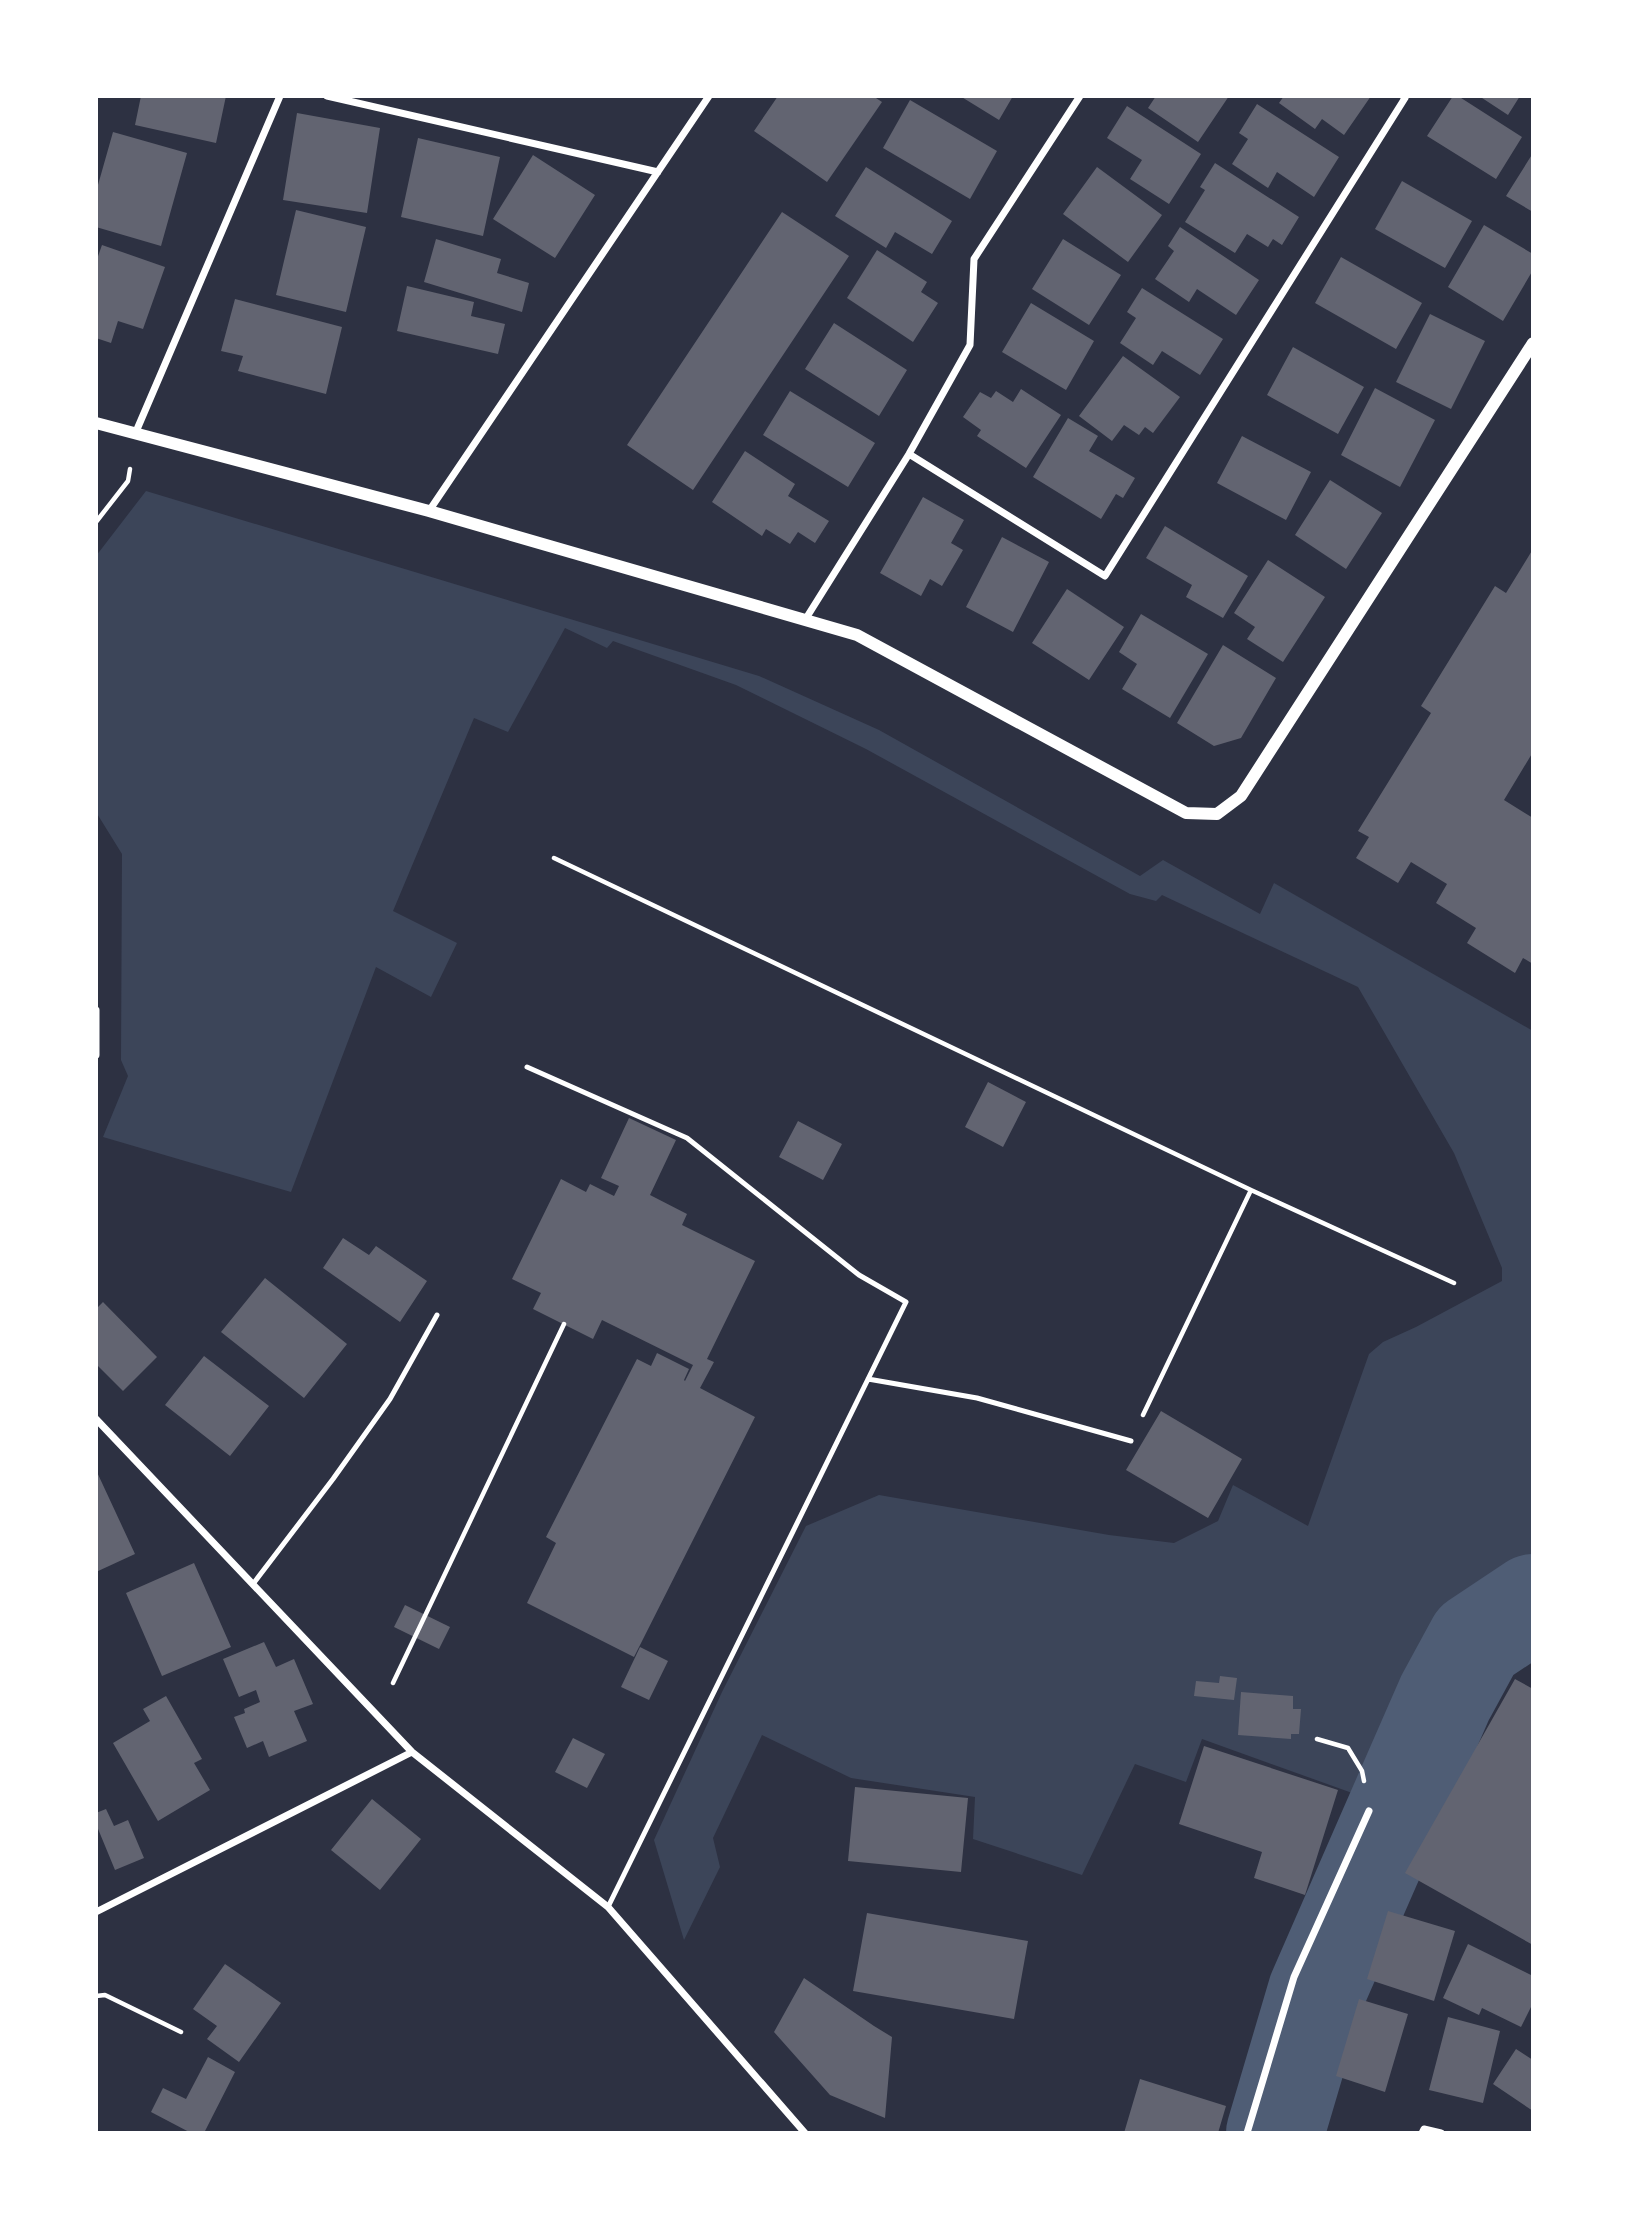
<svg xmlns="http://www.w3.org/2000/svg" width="1629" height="2229" viewBox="0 0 1629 2229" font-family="'PT Sans Narrow',sans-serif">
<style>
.green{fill:#3c4559}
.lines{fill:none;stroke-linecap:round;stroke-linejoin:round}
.river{stroke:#4f5d75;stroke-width:98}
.building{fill:#626471}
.path{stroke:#fff;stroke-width:4.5}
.service{stroke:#fff;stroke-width:5}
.minor{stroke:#fff;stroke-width:7}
.tertiary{stroke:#fff;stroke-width:12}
</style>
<rect width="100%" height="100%" fill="#2d3142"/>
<path class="green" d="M 146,491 L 759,676 L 879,730 L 1140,876 L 1163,860 L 1260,914 L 1274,883 L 1533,1031 L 1533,1595 L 1472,1635 L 1434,1697 L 1380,1803 L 1202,1739 L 1186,1782 L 1135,1764 L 1082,1875 L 973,1839 L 975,1797 L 851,1778 L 762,1735 L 713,1838 L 720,1867 L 684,1940 L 654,1840 L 722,1692 L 806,1526 L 879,1495 L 1109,1535 L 1174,1543 L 1218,1521 L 1233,1485 L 1308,1526 L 1369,1354 L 1383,1342 L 1416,1327 L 1502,1281 L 1502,1268 L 1454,1153 L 1358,987 L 1162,895 L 1156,901 L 1130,894 L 866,749 L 736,685 L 613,641 L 607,648 L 565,628 L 508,732 L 474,718 L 393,911 L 457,943 L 431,997 L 376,967 L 291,1192 L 103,1137 L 128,1076 L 121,1060 L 122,854 L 96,812 L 96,556 Z"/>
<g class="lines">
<path class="river" d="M 1275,2133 L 1317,1991 L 1445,1698 L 1476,1641 L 1533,1603"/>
</g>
<path class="building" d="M 141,96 L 226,96 L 216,143 L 135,125 Z
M 778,96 L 873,96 L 882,102 L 827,182 L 754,131 Z
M 960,96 L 1013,96 L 999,120 Z
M 1156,96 L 1229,96 L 1198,142 L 1148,108 Z
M 1284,96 L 1371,96 L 1344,135 L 1322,119 L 1315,129 L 1279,103 Z
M 1453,96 L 1458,96 L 1522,137 L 1496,179 L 1427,136 Z
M 1479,96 L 1520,96 L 1508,115 Z
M 910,100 L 997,151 L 970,199 L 883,148 Z
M 1257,104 L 1339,157 L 1314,197 L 1277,172 L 1268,188 L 1232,164 L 1248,139 L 1239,133 Z
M 1127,106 L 1201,154 L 1169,204 L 1130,179 L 1142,160 L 1107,138 Z
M 297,113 L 380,128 L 367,213 L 283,200 Z
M 113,132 L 187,153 L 161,246 L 96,227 L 96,192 Z
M 418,138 L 500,157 L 483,236 L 401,217 Z
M 1533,153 L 1533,212 L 1506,196 Z
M 533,155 L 595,195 L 555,258 L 493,219 Z
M 1215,163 L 1299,217 L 1282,245 L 1273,239 L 1268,247 L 1247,234 L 1235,253 L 1185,222 L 1205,190 L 1200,187 Z
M 866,167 L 952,221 L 932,254 L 895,232 L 886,248 L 835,216 Z
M 1097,167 L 1162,215 L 1128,262 L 1063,214 Z
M 1402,181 L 1472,221 L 1445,268 L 1375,229 Z
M 296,210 L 366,227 L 346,312 L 276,295 Z
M 782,212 L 849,256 L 693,490 L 627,445 Z
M 1484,225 L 1533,254 L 1533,270 L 1503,321 L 1448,287 Z
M 1180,227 L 1259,280 L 1236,315 L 1197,289 L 1189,302 L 1155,279 L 1174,251 L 1168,246 Z
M 436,239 L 501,259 L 497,273 L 529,283 L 522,312 L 424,282 Z
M 1063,239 L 1121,275 L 1089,325 L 1032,289 Z
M 102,245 L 165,267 L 143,329 L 118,321 L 111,343 L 96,338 L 96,262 Z
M 877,250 L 927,282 L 921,292 L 938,303 L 913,342 L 847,298 Z
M 1341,257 L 1422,303 L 1396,349 L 1315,303 Z
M 407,286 L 474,302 L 471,316 L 505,324 L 498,354 L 397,331 Z
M 1142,288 L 1223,339 L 1200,375 L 1162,351 L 1153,365 L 1120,343 L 1136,318 L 1127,312 Z
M 235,299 L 342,327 L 326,394 L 238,371 L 243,356 L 221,351 Z
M 1031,303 L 1094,341 L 1066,390 L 1002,352 Z
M 1430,314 L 1485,341 L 1451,409 L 1396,382 Z
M 834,323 L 907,370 L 879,416 L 805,369 Z
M 1293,347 L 1364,387 L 1338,434 L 1267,395 Z
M 1123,356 L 1180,397 L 1153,433 L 1145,427 L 1139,435 L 1124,425 L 1112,441 L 1079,416 Z
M 1375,388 L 1435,420 L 1400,487 L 1341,455 Z
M 1021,389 L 1061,415 L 1026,468 L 977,436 L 981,430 L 963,417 L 980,392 L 991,398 L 996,391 L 1013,402 Z
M 790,391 L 875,443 L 848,487 L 763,435 Z
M 1068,418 L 1098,436 L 1089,451 L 1135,478 L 1123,498 L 1116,494 L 1101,519 L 1033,477 Z
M 1242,436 L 1311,472 L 1286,520 L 1217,483 Z
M 745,451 L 795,484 L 788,496 L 829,521 L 815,543 L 798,532 L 790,544 L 766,529 L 762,536 L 712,502 Z
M 1330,480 L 1382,513 L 1346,569 L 1295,535 Z
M 923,497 L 964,520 L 951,543 L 963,550 L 942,586 L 930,579 L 921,596 L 880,573 Z
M 1165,526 L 1248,576 L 1223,618 L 1186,597 L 1192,585 L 1146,558 Z
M 1002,537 L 1049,562 L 1013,632 L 966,607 Z
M 1533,549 L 1533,752 L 1504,800 L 1533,818 L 1533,964 L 1523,958 L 1515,973 L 1467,943 L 1476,928 L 1436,903 L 1447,884 L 1411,862 L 1398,883 L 1356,858 L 1369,837 L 1358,831 L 1431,713 L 1421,706 L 1495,586 L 1506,593 Z
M 1268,560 L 1325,597 L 1283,662 L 1247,639 L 1255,627 L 1234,613 Z
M 1067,589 L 1124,627 L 1089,680 L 1032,643 Z
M 1141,614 L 1208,654 L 1170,718 L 1122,689 L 1137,664 L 1119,652 Z
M 1223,645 L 1276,678 L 1241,738 L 1214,746 L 1177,723 Z
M 988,1082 L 1026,1102 L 1003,1147 L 965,1127 Z
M 629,1118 L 676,1140 L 650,1195 L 687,1214 L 682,1225 L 755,1261 L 707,1359 L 714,1362 L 700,1388 L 755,1417 L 634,1657 L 527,1603 L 556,1543 L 546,1537 L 637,1359 L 651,1366 L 657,1353 L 689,1369 L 684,1380 L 685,1381 L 693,1365 L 602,1320 L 593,1339 L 533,1309 L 541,1293 L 512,1279 L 561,1179 L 586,1192 L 590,1184 L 614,1196 L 619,1186 L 601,1178 Z
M 798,1121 L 842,1144 L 823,1180 L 779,1157 Z
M 343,1238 L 369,1255 L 376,1246 L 427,1281 L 400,1322 L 323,1268 Z
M 265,1278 L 347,1344 L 304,1398 L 221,1332 Z
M 103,1302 L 157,1357 L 123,1391 L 96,1364 L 96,1309 Z
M 204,1356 L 269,1406 L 230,1456 L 165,1405 Z
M 1161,1411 L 1242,1459 L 1208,1518 L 1126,1470 Z
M 96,1470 L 135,1554 L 96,1572 Z
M 194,1563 L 231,1647 L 162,1676 L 126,1593 Z
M 405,1605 L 450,1627 L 439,1649 L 394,1627 Z
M 264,1642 L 276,1667 L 294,1659 L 313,1704 L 294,1711 L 307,1741 L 269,1757 L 263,1741 L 247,1748 L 234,1717 L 245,1713 L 244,1709 L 260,1702 L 256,1690 L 239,1697 L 223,1659 Z
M 640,1647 L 668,1661 L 649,1700 L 621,1687 Z
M 1220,1676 L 1237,1678 L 1234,1700 L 1194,1696 L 1196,1681 L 1219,1683 Z
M 1515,1679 L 1533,1689 L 1533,1945 L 1405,1873 Z
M 1241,1692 L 1293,1696 L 1293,1709 L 1301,1709 L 1299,1734 L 1291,1734 L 1291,1739 L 1238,1735 Z
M 166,1696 L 202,1759 L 194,1763 L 210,1790 L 158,1821 L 113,1743 L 150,1721 L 143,1709 Z
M 573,1738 L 605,1754 L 587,1788 L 555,1772 Z
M 1204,1746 L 1338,1790 L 1305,1895 L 1254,1878 L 1262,1852 L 1179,1824 Z
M 855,1787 L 968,1798 L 961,1872 L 848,1861 Z
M 372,1799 L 421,1839 L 380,1890 L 331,1850 Z
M 106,1809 L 114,1826 L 128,1820 L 144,1858 L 115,1870 L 96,1824 L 96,1813 Z
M 1388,1911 L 1455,1931 L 1434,2001 L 1367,1979 Z
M 867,1913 L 1028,1941 L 1014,2019 L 853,1991 Z
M 1468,1944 L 1533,1976 L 1533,2003 L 1521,2027 L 1482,2008 L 1479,2015 L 1443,1998 Z
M 225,1964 L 281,2003 L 239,2062 L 207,2039 L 217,2026 L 193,2009 Z
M 804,1978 L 874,2026 L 892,2037 L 885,2118 L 830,2095 L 774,2032 Z
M 1359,1999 L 1408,2014 L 1385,2092 L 1336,2076 Z
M 1448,2017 L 1500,2031 L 1483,2103 L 1429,2090 Z
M 1516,2049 L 1533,2060 L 1533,2111 L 1493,2084 Z
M 208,2057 L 235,2072 L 204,2133 L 191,2133 L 151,2112 L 163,2088 L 186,2099 Z
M 1140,2079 L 1226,2106 L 1218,2133 L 1124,2133 Z"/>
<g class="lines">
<path class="path" d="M 96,522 L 128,481 L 130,469
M 554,858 L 1251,1190 L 1454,1283
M 1143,1415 L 1251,1190
M 393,1683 L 564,1324
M 1317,1739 L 1348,1748 L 1362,1771 L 1364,1781
M 96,1996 L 105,1995 L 181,2032"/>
<path class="service" d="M 527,1067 L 687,1138 L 859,1275 L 906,1302 L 608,1907
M 868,1379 L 977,1398 L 1131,1441
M 253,1584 L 333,1479 L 390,1399 L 437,1315"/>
<path class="minor" d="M 327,96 L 658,172
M 135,434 L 280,96
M 909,454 L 1105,576 L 1405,98 L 1403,96
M 429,511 L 709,96
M 805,620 L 909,454 L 970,345 L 974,259 L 1080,96
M 96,1010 L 96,1055
M 96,1419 L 412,1752 L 608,1907 L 805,2133
M 96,1912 L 412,1752
M 1247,2133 L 1294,1977 L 1369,1811
M 1422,2133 L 1424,2129 L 1441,2133"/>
<path class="tertiary" d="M 96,423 L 429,511 L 857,635 L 1186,813 L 1217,814 L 1241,796 L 1533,343"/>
</g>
<rect width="1629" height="2229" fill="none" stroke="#ffffff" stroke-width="196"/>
</svg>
